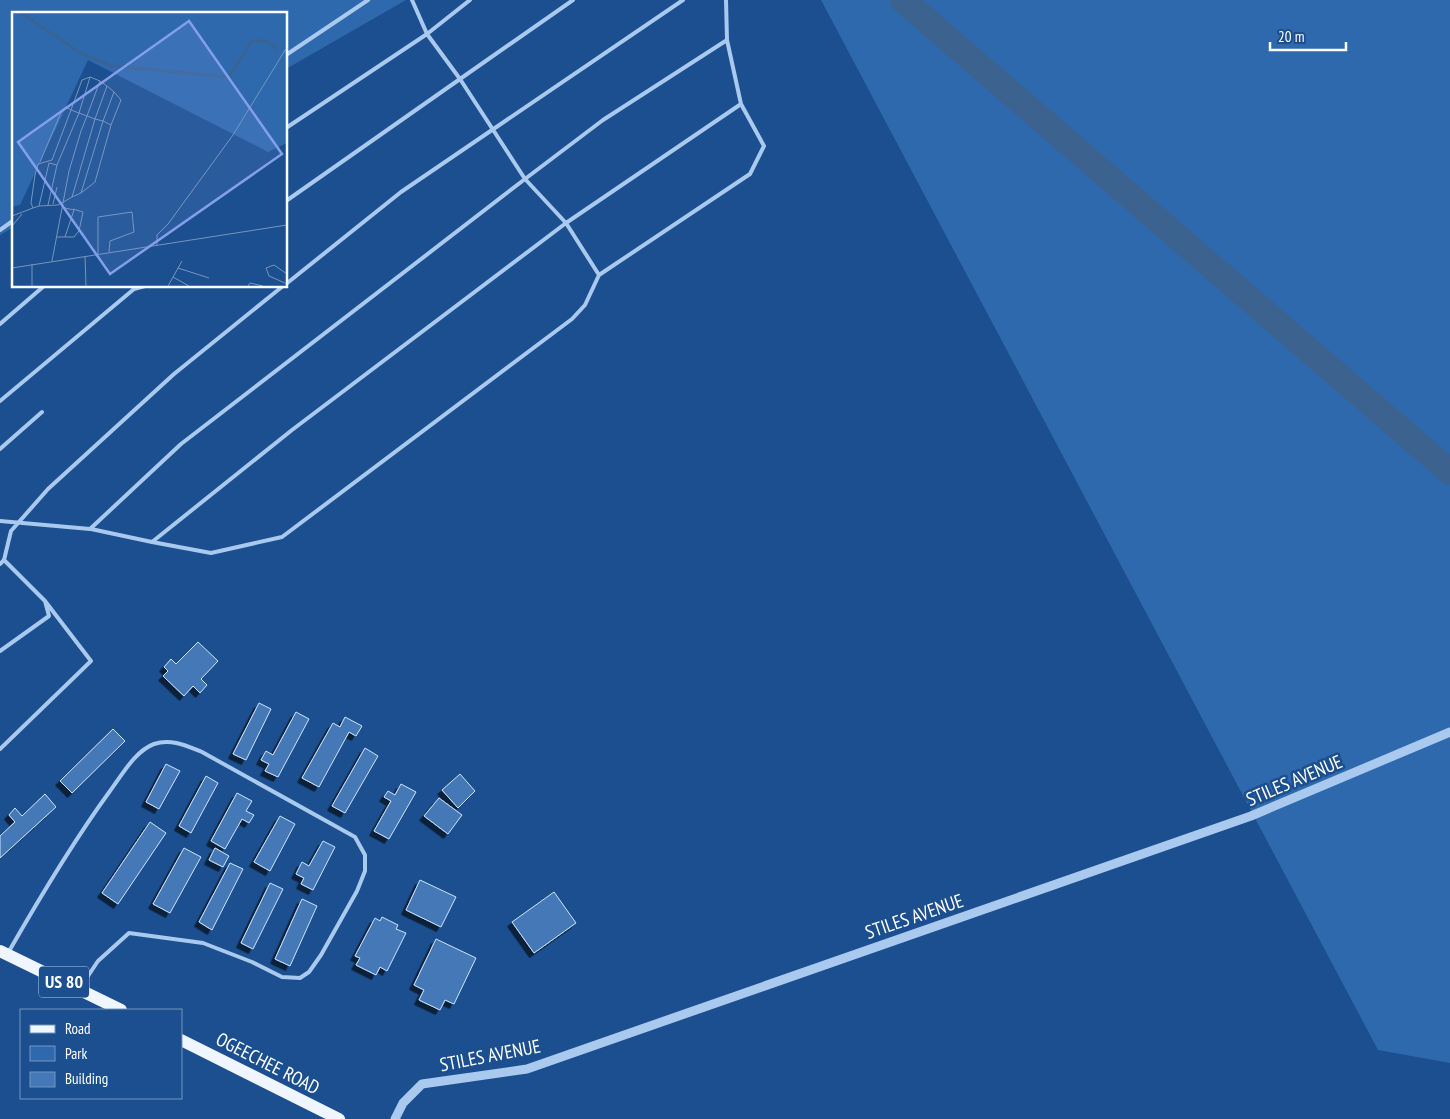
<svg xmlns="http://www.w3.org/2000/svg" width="1450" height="1119" viewBox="0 0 1450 1119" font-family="'PT Sans Narrow',sans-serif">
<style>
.green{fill:#2e69ad}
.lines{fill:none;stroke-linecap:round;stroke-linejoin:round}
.canal{stroke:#3c6290;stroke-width:26}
.building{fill:#4478b7;stroke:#cfe3fa;filter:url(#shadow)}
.service{stroke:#a9c9ee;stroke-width:4}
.tertiary{stroke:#a9c9ee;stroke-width:9}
.primary{stroke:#f0f6ff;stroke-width:12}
.labels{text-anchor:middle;stroke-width:5;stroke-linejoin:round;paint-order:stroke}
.shield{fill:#1b4f8f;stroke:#bbcadd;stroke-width:1}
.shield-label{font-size:18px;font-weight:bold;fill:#fff}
.street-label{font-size:19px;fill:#fff;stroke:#1b4f8f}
.inset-river{fill:none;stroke:#3c6290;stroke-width:2.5}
.inset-road{fill:none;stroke:#7695bc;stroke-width:1}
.view{fill:#839eea;fill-opacity:0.15;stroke:#839eea;stroke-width:2.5}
.inset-edge{fill:none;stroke:#fff;stroke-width:2.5}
</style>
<defs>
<filter id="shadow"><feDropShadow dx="-4.5" dy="4.5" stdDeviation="0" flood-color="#0009"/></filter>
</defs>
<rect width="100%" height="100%" fill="#1b4f8f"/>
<path class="green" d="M 0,0 L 406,0 L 286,69 L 286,14 L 14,14 L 14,227 L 0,235 Z
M 821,0 L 1450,0 L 1450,1063 L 1378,1050 Z"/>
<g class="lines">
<path class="canal" d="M 903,0 L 1450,472"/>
</g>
<path class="building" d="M 198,642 L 218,661 L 201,679 L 207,685 L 200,693 L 193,686 L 184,696 L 163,676 L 168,671 L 164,667 L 171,659 L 176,664 Z
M 259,703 L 271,709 L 246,760 L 233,754 Z
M 296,712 L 309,719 L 278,777 L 265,771 L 269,764 L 261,760 L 266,751 L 273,755 Z
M 345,717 L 362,726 L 356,736 L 349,732 L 319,787 L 302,778 L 333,723 L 340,727 Z
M 113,729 L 125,741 L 72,793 L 60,781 Z
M 365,748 L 378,756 L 345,813 L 332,806 Z
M 166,764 L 180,771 L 159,809 L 146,802 Z
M 460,774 L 475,791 L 458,808 L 442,790 Z
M 206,776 L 218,783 L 191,833 L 179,826 Z
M 401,784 L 416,792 L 389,839 L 374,831 L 391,801 L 384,797 L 388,791 L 395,795 Z
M 237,793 L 252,801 L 246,811 L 254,815 L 249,823 L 242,819 L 225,849 L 211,841 Z
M 45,794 L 56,807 L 0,858 L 0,836 L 15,822 L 9,815 L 15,808 L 22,816 Z
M 439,798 L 462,815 L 448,834 L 424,816 Z
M 280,816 L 295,824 L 270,871 L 254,862 Z
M 150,822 L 166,833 L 118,904 L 102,893 Z
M 323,841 L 335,847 L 313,890 L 301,884 L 304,878 L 296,874 L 302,862 L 309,866 Z
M 184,848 L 201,857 L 170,913 L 153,904 Z
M 215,848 L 229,856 L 223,867 L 209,860 Z
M 230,863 L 243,869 L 212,930 L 199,922 Z
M 420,880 L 456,897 L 441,927 L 406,910 Z
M 270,883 L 283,889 L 253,949 L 241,943 Z
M 554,892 L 576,923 L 534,953 L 512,922 Z
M 302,899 L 317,906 L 290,966 L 275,959 Z
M 382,917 L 398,925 L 396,929 L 406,933 L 387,971 L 380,967 L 376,975 L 356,965 L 360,958 L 355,956 L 375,918 L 380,921 Z
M 436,939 L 476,958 L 454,1004 L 445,1000 L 440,1010 L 419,1000 L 424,990 L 414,985 Z"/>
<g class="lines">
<path class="service" d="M 412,0 L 427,34 L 470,0
M 573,0 L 460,79 L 525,179 L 603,120 L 727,40 L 726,0
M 286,55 L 368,0
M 286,128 L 427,34 L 460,79 L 286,201
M 0,230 L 14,220
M 286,284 L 401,192 L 683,0
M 134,289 L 145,286
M 0,324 L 44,286
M 0,401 L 134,289 L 133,286
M 0,449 L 42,412
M 0,521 L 90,529 L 181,444 L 525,179 L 566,223 L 741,104 L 727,40
M 91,529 L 152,542 L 292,430 L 566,223 L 599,275 L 750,174 L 764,146 L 741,104
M 152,542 L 211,553 L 282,537 L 572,319 L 585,305 L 599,275
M 0,564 L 4,560 L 11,531 L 48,489 L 174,374 L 283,286
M 0,651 L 49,616 L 45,601 L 4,560
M 0,749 L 91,661 L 45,601
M 8,953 C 40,897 72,843 110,791 C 122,775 135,751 154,744 C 171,738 187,746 202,752 L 355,837 L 365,855 L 365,871 L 357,891 L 321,955 L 309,972 L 300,978 L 282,977 L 252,962 L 203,943 L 129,933 L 98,961 L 80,988"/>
<path class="tertiary" d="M 395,1119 L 403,1103 L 422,1084 L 527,1069 L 1251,816 L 1450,732"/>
<path class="primary" d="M 0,951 L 121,1010
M 181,1040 L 339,1119"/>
</g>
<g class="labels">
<rect class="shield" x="39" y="966.5" width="50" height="31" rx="4"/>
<g class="shield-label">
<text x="64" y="988">US 80</text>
</g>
<g class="street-label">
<text transform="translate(1294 780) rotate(-23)" y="7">STILES AVENUE</text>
<text transform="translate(914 916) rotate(-19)" y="7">STILES AVENUE</text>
<text transform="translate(490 1055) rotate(-11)" y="7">STILES AVENUE</text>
<text transform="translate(268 1063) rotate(27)" y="7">OGEECHEE ROAD</text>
</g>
</g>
<g transform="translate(12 12)">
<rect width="275" height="275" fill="#1b4f8f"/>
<path d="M 0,1 L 275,1 L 275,131 L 256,140 L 76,48 L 8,193 L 0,195 Z" fill="#2e69ad"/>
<path class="inset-river" d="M 9,1 L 70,42 L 100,54 L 217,65 L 240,29 L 255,29 L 265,37"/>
<path class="inset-road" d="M 28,150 L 50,98 L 54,95 L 59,98 L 70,68 L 78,65 L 88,69M 69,181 L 83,170 L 99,113M 60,185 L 69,181 L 91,109 L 99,113 L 109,88 L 102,80M 41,192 L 45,175M 36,193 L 45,153 L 37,151 L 27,194 L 46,193 L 60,185 L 83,107 L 91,109 L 102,80 L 95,74M 27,194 L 21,196 L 19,191 L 23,163 L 26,152 L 40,148 L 59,98 L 67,101 L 45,153M 0,204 L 21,196M 0,214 L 10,202M 45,225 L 53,225 L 62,198 L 53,196M 53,225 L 62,225 L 67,219 L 71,200 L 61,197M 145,233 L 145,223 L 156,212 L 221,123 L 275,35M 86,242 L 86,205 L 120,200 L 122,220 L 98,229 L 97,240M 73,244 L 74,274M 40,249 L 57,159 L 69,119 L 75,104 L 88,69 L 95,74 L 83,107 L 67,101 L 78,65M 20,252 L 20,274M 0,256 L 275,213M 166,256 L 197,266M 275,262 L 262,253 L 254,256 L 257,264 L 275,272M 161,265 L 177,274M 156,274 L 170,249M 236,274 L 238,271 L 251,274"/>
<path class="view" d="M 177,9 L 270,142 L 98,262 L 6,130 Z"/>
<rect width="275" height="275" class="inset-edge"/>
</g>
<rect x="20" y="1009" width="162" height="90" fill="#1b4f8f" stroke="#7695bc"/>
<rect x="30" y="1025" width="25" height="8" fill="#f0f6ff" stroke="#7695bc"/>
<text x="65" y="1034" font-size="15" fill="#ffffff">Road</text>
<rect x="30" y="1046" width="25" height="15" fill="#2e69ad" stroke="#7695bc"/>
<text x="65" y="1059" font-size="15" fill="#ffffff">Park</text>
<rect x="30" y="1072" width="25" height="15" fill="#4478b7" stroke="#7695bc"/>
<text x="65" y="1084" font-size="15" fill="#ffffff">Building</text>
<path d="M1270 42v8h76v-8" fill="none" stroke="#ffffff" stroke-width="2.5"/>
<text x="1278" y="42" font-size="15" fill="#ffffff" stroke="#1b4f8f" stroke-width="4" paint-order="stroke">20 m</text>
</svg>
